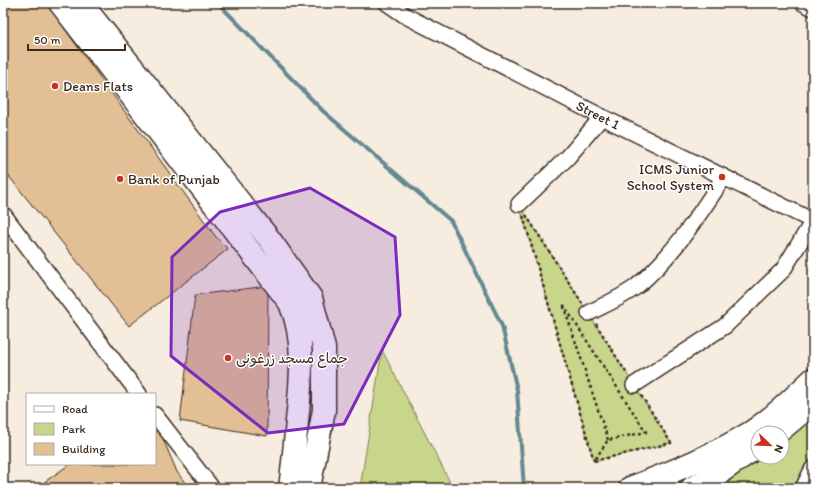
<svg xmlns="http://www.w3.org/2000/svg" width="816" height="491" viewBox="0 0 816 491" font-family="Itim,'Playpen Sans Arabic',sans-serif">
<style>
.green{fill:#c7d68a;stroke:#818054}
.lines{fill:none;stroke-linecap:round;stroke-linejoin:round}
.stream{stroke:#628a8f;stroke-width:4}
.building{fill:#e2bf94;stroke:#3b2a1e}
.street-casing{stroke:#3b2a1e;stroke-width:18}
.secondary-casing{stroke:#3b2a1e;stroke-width:25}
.path{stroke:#3b2a1e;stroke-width:2.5;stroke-dasharray:3 3;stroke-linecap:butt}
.street{stroke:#fff;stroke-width:15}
.secondary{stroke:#fff;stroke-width:22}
.marked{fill:#7b2cbf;fill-opacity:0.2;stroke:#7b2cbf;stroke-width:3;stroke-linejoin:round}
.poi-dot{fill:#c8321e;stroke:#fff;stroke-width:1.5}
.labels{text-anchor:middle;stroke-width:3;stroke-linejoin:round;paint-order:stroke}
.poi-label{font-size:14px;fill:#3b2a1e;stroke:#fff;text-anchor:start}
.street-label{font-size:14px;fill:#3b2a1e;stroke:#fff}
</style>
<rect width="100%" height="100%" fill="#f6ecdf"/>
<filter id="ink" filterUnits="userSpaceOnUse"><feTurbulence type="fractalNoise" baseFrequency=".025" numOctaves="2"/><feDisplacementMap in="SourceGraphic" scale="8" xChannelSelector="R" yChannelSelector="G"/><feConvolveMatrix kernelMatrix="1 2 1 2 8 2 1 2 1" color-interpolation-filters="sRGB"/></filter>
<g filter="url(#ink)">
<path class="green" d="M 519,204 L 671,443 L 594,461 Z
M 382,350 L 453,488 L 360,488 Z
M 813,413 L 813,457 L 797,488 L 730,488 L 728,484 L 733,475 L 761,457 L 782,457 L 782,443 Z"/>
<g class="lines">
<path class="stream" d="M 218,3 L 323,111 L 451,221 L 502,326 L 517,390 L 524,488"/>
</g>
<path class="building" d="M 3,3 L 46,3 L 216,237 L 228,249 L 129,326 L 3,169 Z
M 268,286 L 267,436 L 180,421 L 195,295 Z
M 155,420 L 177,472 L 189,488 L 36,488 L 70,464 L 155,464 Z"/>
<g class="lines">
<defs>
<g id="street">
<path id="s1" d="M 387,3 L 406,16 L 602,117 L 813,221"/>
<path d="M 803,3 L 813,8"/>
<path d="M 519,204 L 568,157 L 602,117"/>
<path d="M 3,214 L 139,394"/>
<path d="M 589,313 C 604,305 623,297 637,286 C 673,256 698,216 724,177"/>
<path d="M 634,385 L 725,326 L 783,270 L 813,221"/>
<path d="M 155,415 L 212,488"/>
<path d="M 667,474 L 672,488"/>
<path d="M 803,488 L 813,468"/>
</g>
<path id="secondary" d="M 60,3 L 290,303 C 306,340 301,382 297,421 C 295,443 293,466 290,488
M 81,3 L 270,240 L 311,298 L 324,348 L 324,410 L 309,488
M 777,433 L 813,403
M 630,488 C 671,473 712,456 750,433 C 773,418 793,398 813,379
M 692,488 L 715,476 L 758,446"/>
</defs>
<use href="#street" class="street-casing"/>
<use href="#secondary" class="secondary-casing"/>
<path class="path" d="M 526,215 L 582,303
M 523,216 L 594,461
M 596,324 L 627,374
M 608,440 L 563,304 L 646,432 L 608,440 L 594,461 L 671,443 L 641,395"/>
<use href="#street" class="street"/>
<use href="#secondary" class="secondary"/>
</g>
</g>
<path class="marked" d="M 310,188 L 395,237 L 400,315 L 344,424 L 268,433 L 171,356 L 172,257 L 220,212 Z"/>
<g class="poi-dot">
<circle cx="55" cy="86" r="4"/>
<circle cx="722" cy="177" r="4"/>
<circle cx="120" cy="179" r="4"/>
<circle cx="228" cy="358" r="4"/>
</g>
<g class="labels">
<g class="poi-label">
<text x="63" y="91">Deans Flats</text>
<text x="714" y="174" text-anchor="end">ICMS Junior<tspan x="714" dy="16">School System</tspan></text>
<text x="128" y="184">Bank of Punjab</text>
<text x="236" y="363">جماع مسجد زرغونی</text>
</g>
<g class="street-label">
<text dy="5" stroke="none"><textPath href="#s1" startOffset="239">Street 1</textPath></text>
</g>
</g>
<rect width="816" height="491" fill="none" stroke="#fff" stroke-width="16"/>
<rect x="8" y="8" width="800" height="475" fill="none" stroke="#3b2a1e" stroke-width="1.5" filter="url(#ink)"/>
<rect x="26" y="393" width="130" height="72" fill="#ffffff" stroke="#b1aaa5"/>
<rect x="34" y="406" width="20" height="6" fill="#ffffff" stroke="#b1aaa5"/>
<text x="62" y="413" font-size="12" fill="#3b2a1e">Road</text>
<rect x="34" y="423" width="20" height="12" fill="#c7d68a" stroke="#b1aaa5"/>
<text x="62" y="433" font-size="12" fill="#3b2a1e">Park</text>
<rect x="34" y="443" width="20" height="12" fill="#e2bf94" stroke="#b1aaa5"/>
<text x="62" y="453" font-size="12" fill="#3b2a1e">Building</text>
<g transform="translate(770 445) rotate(113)"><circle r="19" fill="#ffffff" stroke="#b1aaa5"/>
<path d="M0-3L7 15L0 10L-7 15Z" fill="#c8321e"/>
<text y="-6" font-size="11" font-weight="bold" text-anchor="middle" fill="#3b2a1e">N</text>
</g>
<path d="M28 44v6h97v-6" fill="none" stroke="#3b2a1e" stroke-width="2"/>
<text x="34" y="44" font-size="12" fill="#3b2a1e" stroke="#ffffff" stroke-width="3" paint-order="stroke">50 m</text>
</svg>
